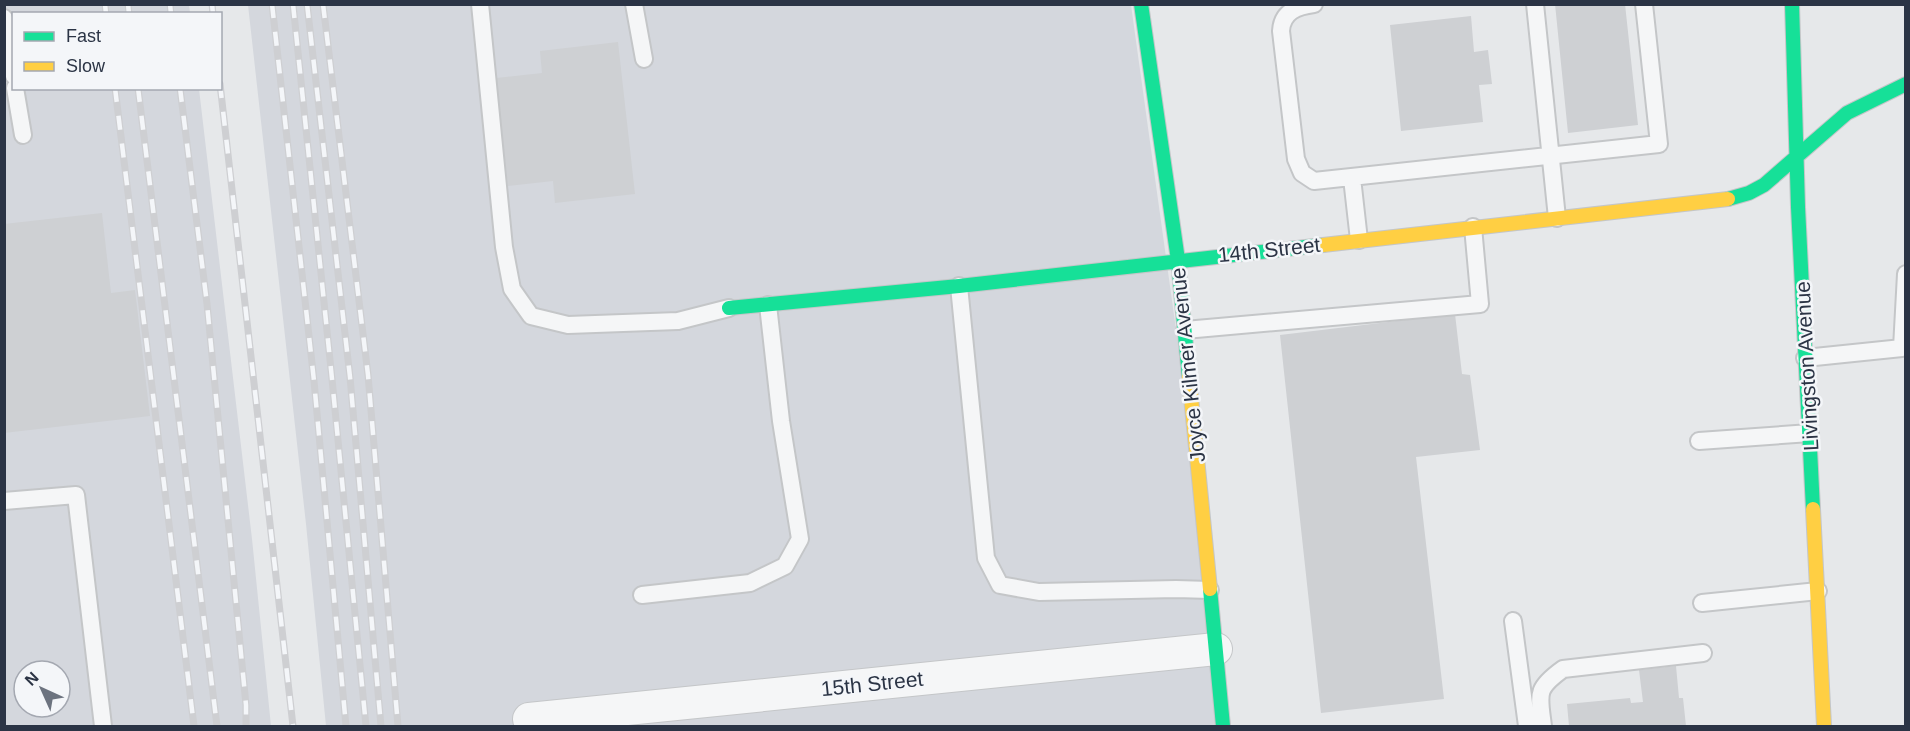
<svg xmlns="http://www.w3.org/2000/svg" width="1910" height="731" viewBox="0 0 1910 731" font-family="Arial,sans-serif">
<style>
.built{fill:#d4d7dd;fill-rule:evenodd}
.building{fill:#ced0d3}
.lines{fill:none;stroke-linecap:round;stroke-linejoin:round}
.lane-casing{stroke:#c4c6c8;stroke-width:20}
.street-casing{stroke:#c4c6c8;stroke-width:34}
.fast-casing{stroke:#c4c6c8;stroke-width:16}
.slow-casing{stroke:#c4c6c8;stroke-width:16}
.lane{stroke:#f5f6f7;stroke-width:16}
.street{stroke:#f5f6f7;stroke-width:32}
.fast{stroke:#16e098;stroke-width:14}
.slow{stroke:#ffcf43;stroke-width:14}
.rail-casing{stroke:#cecfd2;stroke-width:7}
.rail{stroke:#f4f6f9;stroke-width:4.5;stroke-dasharray:14;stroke-linecap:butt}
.labels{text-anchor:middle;stroke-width:5;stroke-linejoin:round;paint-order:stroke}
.street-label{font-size:21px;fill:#2b3445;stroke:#f4f6f9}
</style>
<rect width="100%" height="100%" fill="#e6e8ea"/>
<path class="built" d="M 4,5 L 189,5 L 190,13 L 14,14 L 14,88 L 199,89 L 252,539 L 271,726 L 5,726 ZM 24,671 L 60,671 L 60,707 L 24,707 Z
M 248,5 L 1131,5 L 1231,726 L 326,726 L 306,524 Z"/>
<path class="building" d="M 1555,4 L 1625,4 L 1638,125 L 1568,133 Z
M 1471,16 L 1474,52 L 1488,50 L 1492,84 L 1479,85 L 1483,122 L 1401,131 L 1390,25 Z
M 618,42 L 635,194 L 555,203 L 553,181 L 508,186 L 496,78 L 542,73 L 540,51 Z
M 102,213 L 111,293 L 135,290 L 150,416 L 4,433 L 4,224 Z
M 1455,314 L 1462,374 L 1470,375 L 1480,450 L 1416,457 L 1444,699 L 1321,713 L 1280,335 Z
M 1676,666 L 1679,698 L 1683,698 L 1686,726 L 1569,726 L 1567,704 L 1630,698 L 1631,703 L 1643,702 L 1639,670 Z"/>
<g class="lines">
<defs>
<path id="lane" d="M 480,4 L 504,247 L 512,289 L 531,316 L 568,325 L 678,321 L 729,308
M 634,4 L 644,59
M 1314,4 C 1297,6 1282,12 1281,31 L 1296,159 L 1302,173 L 1314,181 L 1659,144 L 1644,4
M 1535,4 L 1557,218
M 4,18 L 14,76
M 15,88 L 23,135
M 1352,178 L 1359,240
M 959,286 L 986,558 L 1000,585 L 1039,592 L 1176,589 L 1210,590
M 1185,330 L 1480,304 L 1473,227
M 1805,358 L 1902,348 L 1906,274
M 1699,441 L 1810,433
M 4,501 L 76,495 L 103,726
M 642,595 L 750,583 L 785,566 L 800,539 L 781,421 L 768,305
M 1702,603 L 1818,591
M 1513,621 L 1527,726
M 1543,726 C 1539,694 1535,689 1563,669 L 1703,653"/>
<path id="street" d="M 529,719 L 1216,649"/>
<path id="fast" d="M 1141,4 L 1178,260 L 1189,377
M 1792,4 L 1798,207 L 1813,509
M 1728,199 L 1749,193 L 1764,185 L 1847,113 L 1906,84
M 729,308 L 959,286 L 1323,245
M 1210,589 L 1223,726"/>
<path id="slow" d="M 1323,245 L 1728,199
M 1189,377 L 1210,589
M 1813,509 L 1824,726"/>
</defs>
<use href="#lane" class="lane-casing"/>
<use href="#street" class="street-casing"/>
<use href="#fast" class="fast-casing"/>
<use href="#slow" class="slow-casing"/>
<use href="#lane" class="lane"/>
<use href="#street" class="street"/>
<use href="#fast" class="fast"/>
<use href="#slow" class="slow"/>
<defs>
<path id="rail" d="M 105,4 L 106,14
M 128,4 L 129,14
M 170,4 L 171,14
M 212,4 L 213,14
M 272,4 L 314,381 L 346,726
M 293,4 L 332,379 L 366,726
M 307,4 L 350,377 L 381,726
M 323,4 L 368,375 L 398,726
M 220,84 L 293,726
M 115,88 L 194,726
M 138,88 L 217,726
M 180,88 L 207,304 L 246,705 L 246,726"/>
</defs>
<use href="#rail" class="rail-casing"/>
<use href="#rail" class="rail"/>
</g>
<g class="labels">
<g class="street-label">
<text transform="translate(1269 250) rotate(-6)" y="7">14th Street</text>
<text transform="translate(1188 365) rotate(-96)" y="7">Joyce Kilmer Avenue</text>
<text transform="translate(1807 366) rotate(-93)" y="7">Livingston Avenue</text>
<text transform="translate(872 684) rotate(-6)" y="7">15th Street</text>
</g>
</g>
<rect width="1910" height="731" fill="none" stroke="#2b3445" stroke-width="12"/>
<rect x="12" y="12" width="210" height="78" fill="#f4f6f9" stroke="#a4a8b1" stroke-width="1.5"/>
<rect x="24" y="32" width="30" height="9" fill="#16e098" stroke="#a4a8b1" stroke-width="1.5"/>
<text x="66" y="42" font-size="18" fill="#2b3445">Fast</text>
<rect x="24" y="62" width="30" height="9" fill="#ffcf43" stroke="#a4a8b1" stroke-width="1.5"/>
<text x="66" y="72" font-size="18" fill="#2b3445">Slow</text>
<g transform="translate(42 689) rotate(315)"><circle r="28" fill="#f4f6f9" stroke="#a4a8b1" stroke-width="1.5"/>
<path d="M0-4.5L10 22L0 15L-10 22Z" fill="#6c737f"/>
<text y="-9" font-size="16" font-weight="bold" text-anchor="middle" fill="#2b3445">N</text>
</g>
</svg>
